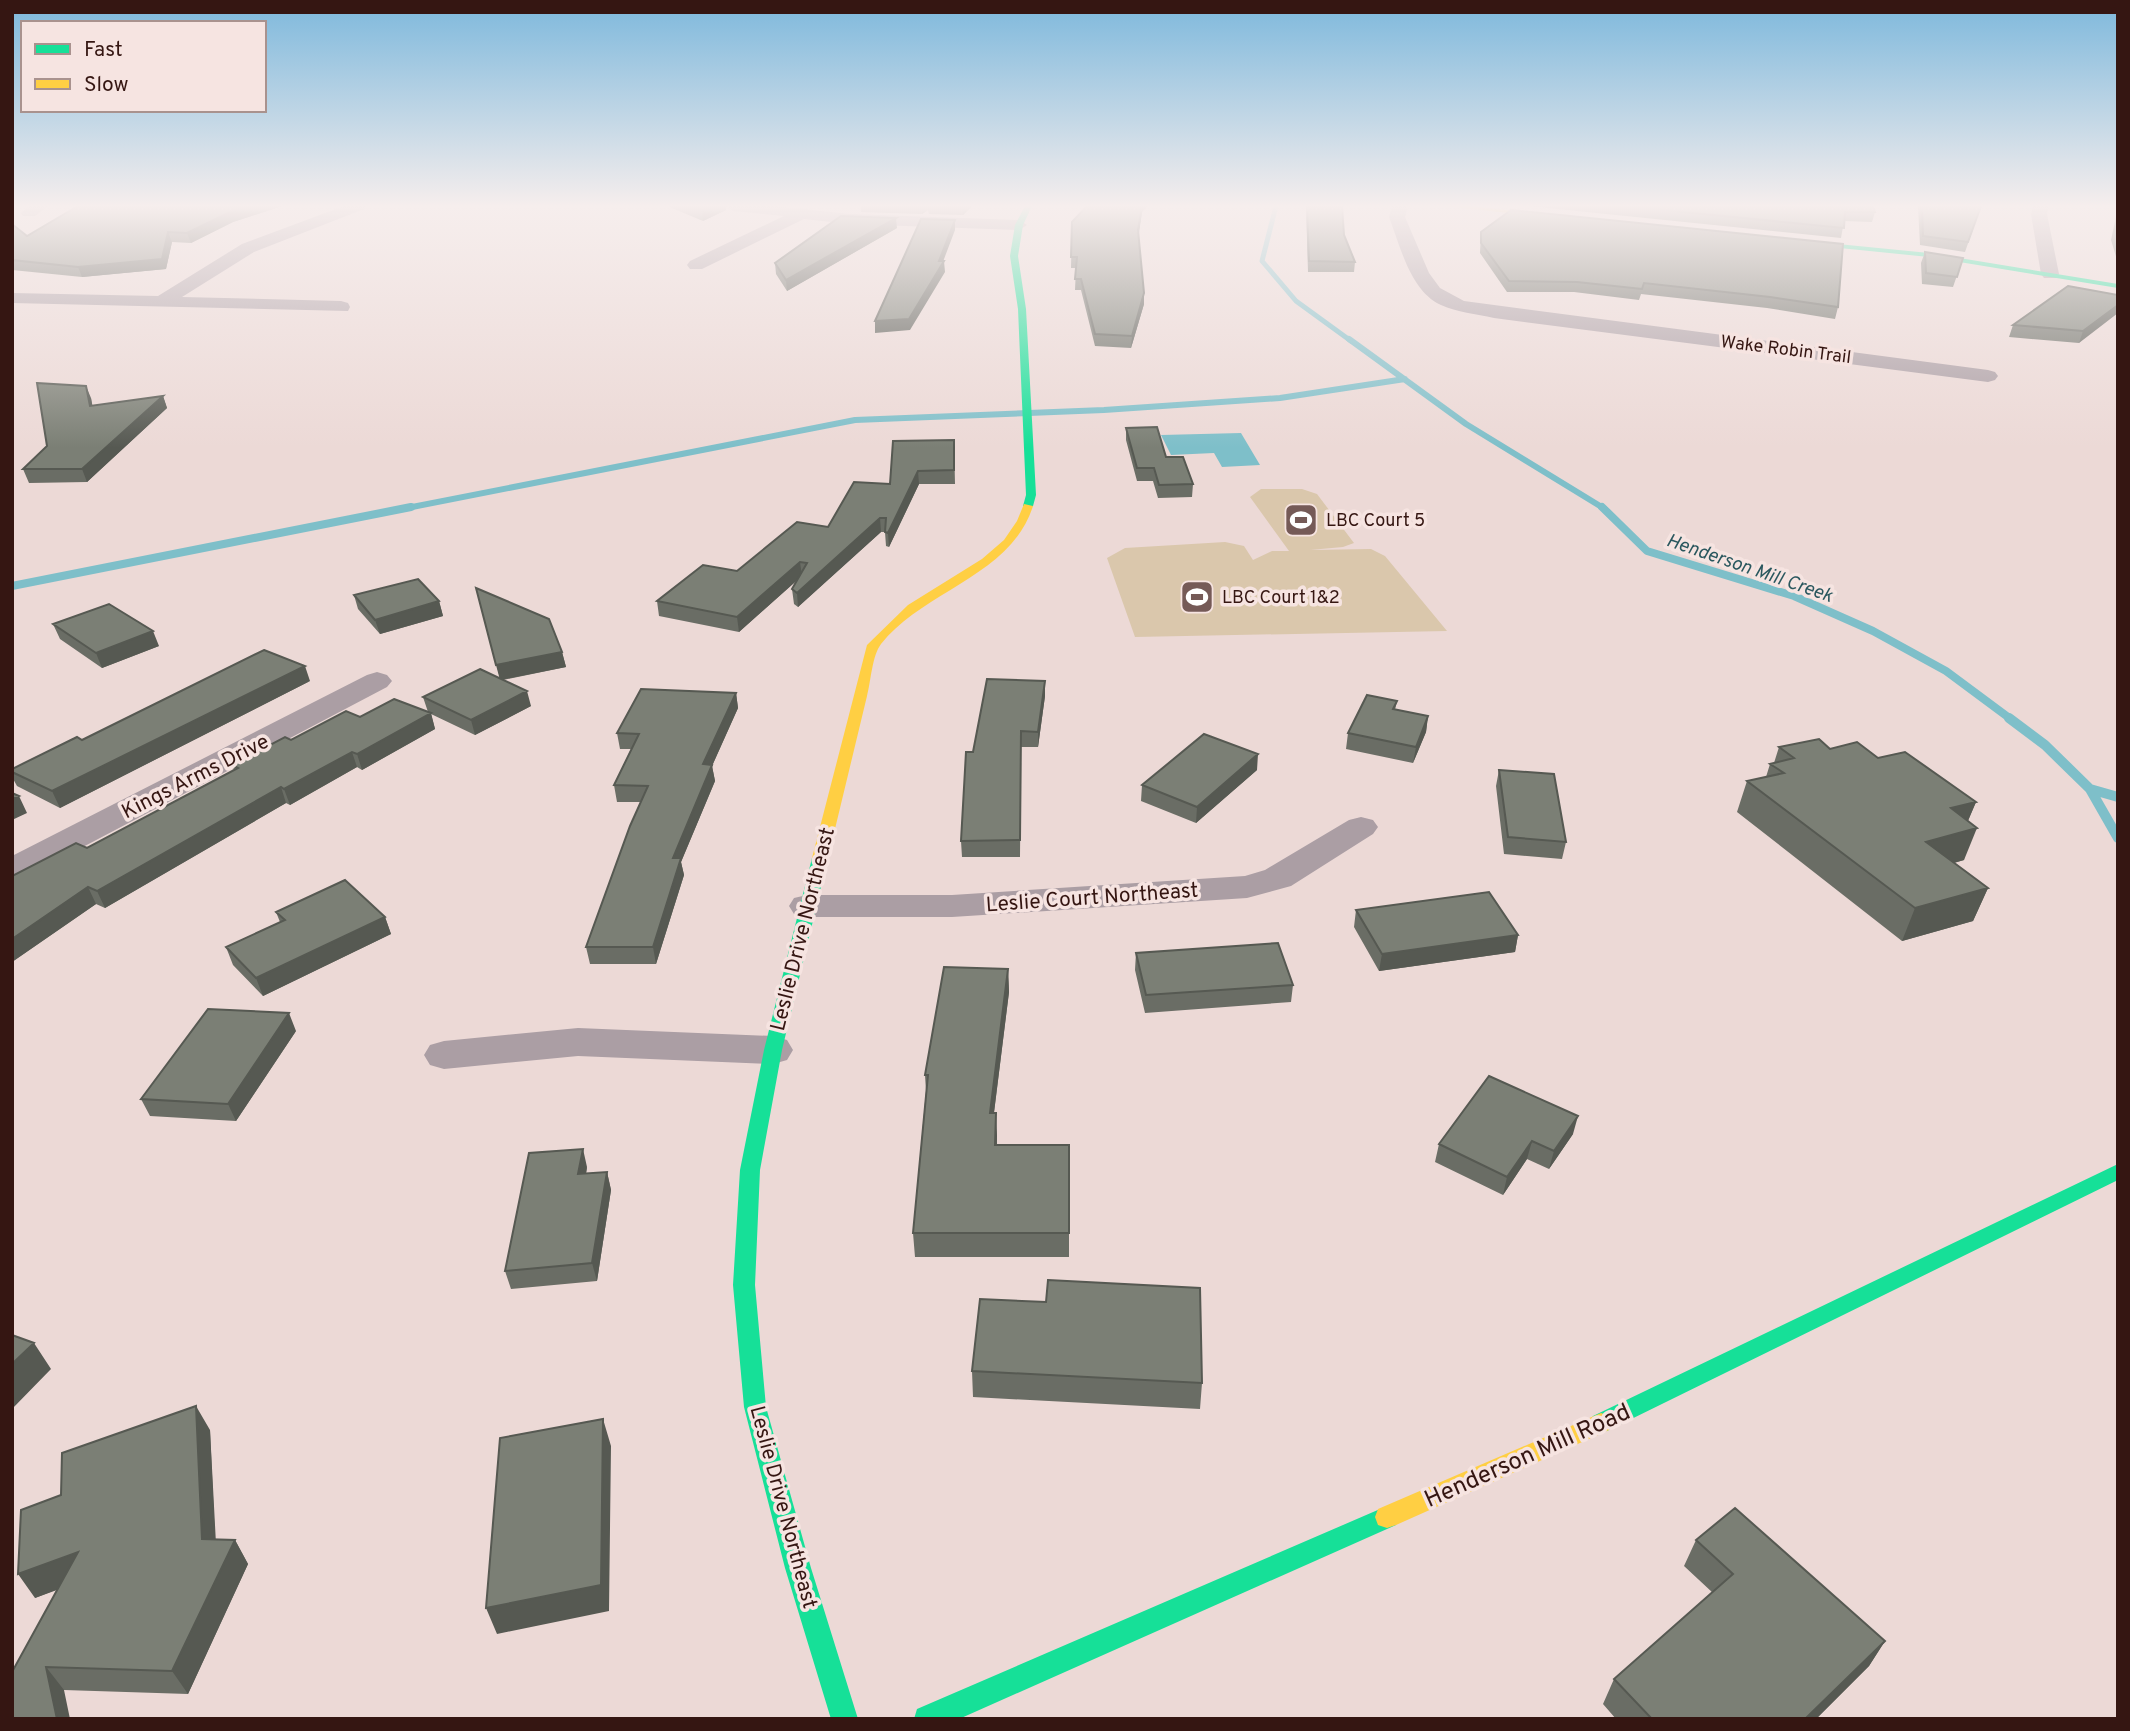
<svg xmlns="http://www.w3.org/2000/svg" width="2130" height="1731" viewBox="0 0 2130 1731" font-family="Overpass,sans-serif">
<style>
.green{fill:#dac7ac}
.water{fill:#7ebfc9}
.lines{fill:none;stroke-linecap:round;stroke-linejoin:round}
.stream-far3{stroke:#7ebfc9;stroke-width:5}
.stream-far2{stroke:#7ebfc9;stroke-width:6}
.stream-far1{stroke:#7ebfc9;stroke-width:8}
.stream{stroke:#7ebfc9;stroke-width:10}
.street{fill:#ab9ea4;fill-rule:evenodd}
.fast{fill:#16e098;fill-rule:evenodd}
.slow{fill:#ffcf43;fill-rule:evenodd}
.wall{fill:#6a6d65}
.shaded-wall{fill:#565952}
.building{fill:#7b7f75;stroke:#565952;stroke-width:2}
.labels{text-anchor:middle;stroke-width:7;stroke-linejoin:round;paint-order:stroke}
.far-street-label{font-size:18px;fill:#351612;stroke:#f6e4e1}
.far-poi-label{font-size:18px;fill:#351612;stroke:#f6e4e1;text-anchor:start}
.far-water-label{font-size:19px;font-style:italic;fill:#2a575e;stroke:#f6e4e1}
.street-label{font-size:21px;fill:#351612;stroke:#f6e4e1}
.near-street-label{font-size:24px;fill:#351612;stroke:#f6e4e1}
</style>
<rect width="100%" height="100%" fill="#ecd9d6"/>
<path class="green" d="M 1261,489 L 1302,489 L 1317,494 L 1354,543 L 1343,547 L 1310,550 L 1371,549 L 1385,556 L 1447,631 L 1135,637 L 1107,558 L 1125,548 L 1225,542 L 1244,546 L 1253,560 L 1272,551 L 1289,551 L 1250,497 Z"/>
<path class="water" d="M 1241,433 L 1260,465 L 1222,467 L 1214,453 L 1171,455 L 1161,435 Z"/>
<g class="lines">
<path class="stream-far3" d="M 1276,206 L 1262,261 L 1296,301 L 1351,341"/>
<path class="stream-far2" d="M 1349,339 L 1466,424 L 1605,509
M 402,509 L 855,420 L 1104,410 L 1280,398 L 1405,379"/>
<path class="stream-far1" d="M 1602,507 L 1647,551 L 1794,596 L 1873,631 L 1946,671 L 2012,720
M 12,586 L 411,507"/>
<path class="stream" d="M 2009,718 L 2045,745 L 2090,789 L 2118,797
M 2090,789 L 2118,838"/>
<path class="street" d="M 29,206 L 48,206 L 35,216 L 23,216 L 21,213 Z
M 344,206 L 366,206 L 364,209 L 254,252 L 182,297 L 341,301 L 348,303 L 350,307 L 348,311 L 12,303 L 12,293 L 158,296 L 242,244 Z
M 725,206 L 775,206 L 850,214 L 1019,220 L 1027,225 L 1019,230 L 850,224 L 804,219 L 702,269 L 690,269 L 687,265 L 690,261 L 784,216 L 733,211 Z
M 1392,206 L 1408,206 L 1405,217 L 1429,273 L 1440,288 L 1464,301 L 1988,370 L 1995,372 L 1998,376 L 1995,380 L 1988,382 L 1494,318 C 1476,314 1457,312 1441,305 C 1410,291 1400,245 1389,217 Z
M 2033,206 L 2049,206 L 2047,214 L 2059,274 L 2056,278 L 2044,278 L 2041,274 L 2031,214 Z
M 377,672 L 387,675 L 392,681 L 387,687 L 24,878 L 12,881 L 12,856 L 367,675 Z
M 1361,817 L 1373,820 L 1378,827 L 1373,834 L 1291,886 L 1247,898 L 952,917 L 807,917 L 794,914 L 789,906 L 794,898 L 807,895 L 952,895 L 1245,876 L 1265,870 L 1349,820 Z
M 578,1028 L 773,1036 L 787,1040 L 793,1050 L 787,1060 L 773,1064 L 578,1056 L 444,1069 L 430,1065 L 424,1055 L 430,1045 L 444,1041 Z"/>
<path class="fast" d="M 1025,206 L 1032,206 L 1023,225 L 1018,256 L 1026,309 L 1036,495 L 1033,506 L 1028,509 L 1023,506 L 1026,495 L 1018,309 L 1010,256 L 1015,225 Z
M 1787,239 L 1929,253 L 2118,284 L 2118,288 L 1929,257 L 1790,243 Z
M 820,853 L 828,858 L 782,1050 L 760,1170 L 755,1285 L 766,1407 L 811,1568 L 858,1719 L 831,1719 L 785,1568 L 744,1407 L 733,1285 L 740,1170 L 764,1050 L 812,858 Z
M 2118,1164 L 2118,1180 L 1609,1430 L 1601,1433 L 1593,1430 L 1589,1423 L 1593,1416 Z
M 1387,1506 L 1396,1509 L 1399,1517 L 1396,1525 L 959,1719 L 914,1719 L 917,1709 Z"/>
<path class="slow" d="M 1446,206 L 1471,206 L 1564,217 L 1560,219 Z
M 1024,504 L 1033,506 C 1011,576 924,590 881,644 C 872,656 871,681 867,696 C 854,750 841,804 828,858 L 826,861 L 814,861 L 812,858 L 867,645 L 908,605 L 982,559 L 1004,540 L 1017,521 Z
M 1601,1413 L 1609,1416 L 1613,1423 L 1609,1430 L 1396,1525 L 1387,1528 L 1378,1525 L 1375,1517 L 1378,1509 Z"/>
</g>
<path class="wall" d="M 78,206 L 282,206 L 233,222 L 191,243 L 172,242 L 166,269 L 82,277 L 12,270 L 12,224 L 27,236 Z
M 667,206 L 726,206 L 726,210 L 703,221 Z
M 861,206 L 972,206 L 963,215 L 929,214 L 928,210 L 922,214 L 861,212 Z
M 1306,206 L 1342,206 L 1344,235 L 1355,262 L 1354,272 L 1308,272 Z
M 1528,206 L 1873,206 L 1875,212 L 1872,222 L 1844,221 L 1841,238 Z
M 1918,206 L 1981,206 L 1965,252 L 1920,245 Z
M 2118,207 L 2118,263 L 2111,240 Z
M 1142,212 L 1138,235 L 1144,293 L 1144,304 L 1131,348 L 1095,346 L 1081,290 L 1075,290 L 1076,268 L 1071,268 L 1072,222 Z
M 897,228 L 787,291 L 776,274 L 775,263 Z
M 1481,232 L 1838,307 L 1835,319 L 1767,308 L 1641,294 L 1639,300 L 1574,292 L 1507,292 L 1480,253 Z
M 1925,252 L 1963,258 L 1953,287 L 1922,284 L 1921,263 Z
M 2118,295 L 2079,343 L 2009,337 L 2013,325 Z
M 163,396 L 167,408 L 87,482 L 29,483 L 23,469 L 47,446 L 91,398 L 92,406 Z
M 1126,428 L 1166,457 L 1193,484 L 1192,497 L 1158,498 L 1153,481 L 1137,481 L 1126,440 Z
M 954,440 L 955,484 L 919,484 L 889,547 L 886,546 L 885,532 L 881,532 L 798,607 L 794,604 L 792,589 L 797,580 L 739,632 L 659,616 L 657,601 L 737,571 L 828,527 Z
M 476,588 L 562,652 L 566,667 L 503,680 L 531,706 L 475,735 L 431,714 L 435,729 L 362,770 L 357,767 L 290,805 L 286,803 L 105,908 L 96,904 L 12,962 L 12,876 L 87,848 L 234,770 L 232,765 L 291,740 L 360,717 L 428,712 L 423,697 L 500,678 Z
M 354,595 L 439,601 L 443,616 L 380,634 L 358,609 Z
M 53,624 L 159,646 L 102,668 L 60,639 Z
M 310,681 L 60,808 L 17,786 L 12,777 L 12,769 L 82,740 Z
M 1045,681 L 1045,696 L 1038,747 L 1021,747 L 1020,857 L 962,857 L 961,841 L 973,752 Z
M 736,693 L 738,708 L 712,766 L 715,781 L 681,862 L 684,875 L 656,964 L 590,964 L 586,947 L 641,802 L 617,802 L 614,785 L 631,749 L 620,749 L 617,733 Z
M 1397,701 L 1395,710 L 1428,716 L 1426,732 L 1413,763 L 1346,749 L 1348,733 Z
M 1779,747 L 1830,749 L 1878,758 L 1976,802 L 1968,821 L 1964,860 L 1954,863 L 1988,888 L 1973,921 L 1902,941 L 1737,812 L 1747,781 L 1766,777 L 1770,764 L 1774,763 Z
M 1257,770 L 1196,823 L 1141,801 L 1142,785 Z
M 1499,770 L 1566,842 L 1562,859 L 1504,854 L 1496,786 Z
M 1356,910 L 1518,935 L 1515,952 L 1379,971 L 1354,927 Z
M 276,912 L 385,917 L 391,934 L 263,996 L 233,965 L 226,947 L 280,922 Z
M 1136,953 L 1293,985 L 1291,1002 L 1145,1013 L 1135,970 Z
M 1008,969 L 1009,992 L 994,1113 L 997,1136 L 997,1145 L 1069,1145 L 1069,1257 L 915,1257 L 913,1233 L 926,1091 L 925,1075 Z
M 296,1031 L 236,1121 L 150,1116 L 141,1099 Z
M 1573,1134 L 1549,1169 L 1527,1159 L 1503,1195 L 1435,1162 L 1439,1144 Z
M 587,1167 L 586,1174 L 607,1172 L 611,1190 L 597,1281 L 511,1289 L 505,1271 Z
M 1046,1302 L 1202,1383 L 1200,1409 L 973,1397 L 972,1371 Z
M 210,1430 L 215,1539 L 235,1540 L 248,1564 L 188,1694 L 64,1690 L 12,1719 L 58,1589 L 35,1598 L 61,1495 Z
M 1696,1540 L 1885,1641 L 1869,1666 L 1816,1719 L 1616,1719 L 1603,1704 L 1614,1679 L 1713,1593 L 1684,1566 Z"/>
<path class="shaded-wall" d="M 250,206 L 282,206 L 233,222 L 191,243 L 187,233 L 230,212 Z
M 713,206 L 726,206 L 726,210 L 703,221 L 702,211 Z
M 921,206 L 928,206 L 928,210 L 922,214 Z
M 962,206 L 972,206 L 963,215 Z
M 1142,206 L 1148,206 L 1142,212 L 1138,240 L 1138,230 Z
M 896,218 L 897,228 L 787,291 L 786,280 Z
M 955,220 L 955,230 L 941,267 L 944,261 L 945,272 L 910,330 L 875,333 L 875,321 L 939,261 Z
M 168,232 L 172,242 L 166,269 L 82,277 L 78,267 Z
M 1144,293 L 1144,304 L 1131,348 L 1132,336 Z
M 2118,305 L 2118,313 L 2079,343 L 2083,331 Z
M 86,386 L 91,398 L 95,419 L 90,406 Z
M 163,396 L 167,408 L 87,482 L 82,469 Z
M 918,471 L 919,484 L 889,547 L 888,533 Z
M 880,518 L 881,532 L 798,607 L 797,593 Z
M 800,562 L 802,576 L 739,632 L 737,617 Z
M 439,601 L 443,616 L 380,634 L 375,620 Z
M 153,631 L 159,646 L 102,668 L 96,653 Z
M 562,652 L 566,667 L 500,680 L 496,665 Z
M 305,666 L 310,681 L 60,808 L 52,791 Z
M 1045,681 L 1045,696 L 1038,747 L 1038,732 Z
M 527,691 L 531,706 L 475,735 L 471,720 Z
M 736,693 L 738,708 L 712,766 L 715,781 L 681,862 L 684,875 L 656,964 L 653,947 L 673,858 L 703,764 Z
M 431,713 L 435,729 L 362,770 L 357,754 Z
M 1428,716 L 1426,732 L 1413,763 L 1416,747 Z
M 352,752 L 357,767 L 290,805 L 284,789 Z
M 1258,754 L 1257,770 L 1196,823 L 1197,807 Z
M 281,787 L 286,803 L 105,908 L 97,891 Z
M 19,796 L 27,813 L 12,820 L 12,799 Z
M 1976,802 L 1963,832 L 1977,828 L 1964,860 L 1913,874 L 1926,842 L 1951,808 Z
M 88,887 L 96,904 L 12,962 L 12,939 Z
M 1988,888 L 1973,921 L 1902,941 L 1915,908 Z
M 385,917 L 391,934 L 263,996 L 256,978 Z
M 1518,935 L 1515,952 L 1379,971 L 1382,954 Z
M 1008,969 L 1009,992 L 991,1136 L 990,1113 Z
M 289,1013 L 296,1031 L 236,1121 L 228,1104 Z
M 996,1113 L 997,1136 L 996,1168 L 995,1145 Z
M 1578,1116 L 1573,1134 L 1549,1169 L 1554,1151 Z
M 1532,1141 L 1527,1159 L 1503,1195 L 1507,1177 Z
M 583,1149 L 587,1167 L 583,1192 L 578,1174 Z
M 607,1172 L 611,1190 L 597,1281 L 592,1263 Z
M 34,1343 L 51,1369 L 12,1409 L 12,1364 Z
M 196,1406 L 210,1430 L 217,1563 L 202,1539 Z
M 603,1419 L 611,1446 L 609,1611 L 497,1634 L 486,1608 Z
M 235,1540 L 248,1564 L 188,1694 L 172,1671 Z
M 78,1552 L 95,1576 L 35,1598 L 18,1574 Z
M 1885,1641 L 1869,1666 L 1816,1719 L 1805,1719 Z
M 46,1667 L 64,1690 L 70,1719 L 57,1719 Z"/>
<path class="building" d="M 78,206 L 250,206 L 230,212 L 187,233 L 168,232 L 162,259 L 78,267 L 12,260 L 12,224 L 27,236 Z
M 689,206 L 713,206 L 702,211 Z
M 1087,206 L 1142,206 L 1138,230 L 1144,293 L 1132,336 L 1095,334 L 1081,279 L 1075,279 L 1077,257 L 1071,257 L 1072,222 Z
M 1307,206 L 1342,206 L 1344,235 L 1355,262 L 1309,261 Z
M 1623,206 L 1873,206 L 1875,212 L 1845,212 L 1844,228 Z
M 1922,206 L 1981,206 L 1968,242 L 1923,236 Z
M 1511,210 L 1843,244 L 1838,307 L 1770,297 L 1644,283 L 1642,289 L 1577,282 L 1509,281 L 1481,243 L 1481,232 Z
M 2118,215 L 2118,240 L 2115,230 Z
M 841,216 L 896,218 L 786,280 L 775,263 Z
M 921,219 L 955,220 L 939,261 L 944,261 L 909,319 L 875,321 Z
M 1925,252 L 1963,258 L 1957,277 L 1926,273 Z
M 2068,286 L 2118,295 L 2118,305 L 2083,331 L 2013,325 Z
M 37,383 L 86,386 L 90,406 L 163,396 L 82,469 L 23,469 L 47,446 Z
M 1157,427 L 1166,457 L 1183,457 L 1193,484 L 1159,485 L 1154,468 L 1137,468 L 1126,428 Z
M 954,440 L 954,470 L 918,471 L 888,533 L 885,532 L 886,518 L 880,518 L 797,593 L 792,589 L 807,563 L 800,562 L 737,617 L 657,601 L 703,565 L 737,571 L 797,522 L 828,527 L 854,482 L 890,484 L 893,441 Z
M 418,579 L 439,601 L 375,620 L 354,595 Z
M 476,588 L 549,619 L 562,652 L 496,665 Z
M 109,604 L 153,631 L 96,653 L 53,624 Z
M 264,650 L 305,666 L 52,791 L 12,772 L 12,769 L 77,737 L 82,740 Z
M 480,669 L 527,691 L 471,720 L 423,697 Z
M 987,679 L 1045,681 L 1038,732 L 1021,731 L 1020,840 L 961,841 L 966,752 L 973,752 Z
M 641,689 L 736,693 L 703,764 L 712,765 L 673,858 L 681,858 L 653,947 L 586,947 L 630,826 L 648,786 L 614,785 L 639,734 L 617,733 Z
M 1367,695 L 1397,701 L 1393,709 L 1428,716 L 1416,747 L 1348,733 Z
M 394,699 L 431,713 L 357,754 L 352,752 L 284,789 L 281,787 L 97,891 L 88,887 L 12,939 L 12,876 L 76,843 L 87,848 L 238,768 L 232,765 L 285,737 L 291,740 L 346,711 L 360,717 Z
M 1204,734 L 1258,754 L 1197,807 L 1142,785 Z
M 1819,739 L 1830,749 L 1857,742 L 1878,758 L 1905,752 L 1976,802 L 1951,808 L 1977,828 L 1926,842 L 1988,888 L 1915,908 L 1747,781 L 1784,773 L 1770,764 L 1794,758 L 1779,747 Z
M 1499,770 L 1554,774 L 1566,842 L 1508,837 Z
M 12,793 L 19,796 L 12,799 Z
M 345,880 L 385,917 L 256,978 L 226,947 L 285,920 L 276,912 Z
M 1489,892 L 1518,935 L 1382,954 L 1356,910 Z
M 1278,943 L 1293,985 L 1146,995 L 1136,953 Z
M 944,967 L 1008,969 L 990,1113 L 996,1113 L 995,1145 L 1069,1145 L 1069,1233 L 913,1233 L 928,1075 L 925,1075 Z
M 208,1009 L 289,1013 L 228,1104 L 141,1099 Z
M 1489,1076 L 1578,1116 L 1554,1151 L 1532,1141 L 1507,1177 L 1439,1144 Z
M 583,1149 L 578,1174 L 607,1172 L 592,1263 L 505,1271 L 529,1153 Z
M 1048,1280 L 1200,1288 L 1202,1383 L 972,1371 L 980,1299 L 1046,1302 Z
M 12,1335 L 34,1343 L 12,1364 Z
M 196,1406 L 202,1539 L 235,1540 L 172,1671 L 46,1667 L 57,1719 L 12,1719 L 12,1672 L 78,1552 L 18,1574 L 21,1510 L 61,1495 L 62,1453 Z
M 603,1419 L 601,1585 L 486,1608 L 500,1438 Z
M 1735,1508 L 1885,1641 L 1805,1719 L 1652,1719 L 1614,1679 L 1733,1574 L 1696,1540 Z"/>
<linearGradient id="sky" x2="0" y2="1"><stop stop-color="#7db8dc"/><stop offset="0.46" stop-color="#f6eeed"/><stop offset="1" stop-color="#f6eeed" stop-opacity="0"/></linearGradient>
<rect width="2130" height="448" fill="url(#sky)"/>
<defs>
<symbol id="stadium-square" viewBox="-11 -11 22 22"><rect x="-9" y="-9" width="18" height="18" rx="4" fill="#755a57" stroke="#f6e4e1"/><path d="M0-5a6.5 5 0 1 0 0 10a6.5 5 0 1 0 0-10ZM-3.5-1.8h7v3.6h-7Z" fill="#fff"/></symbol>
</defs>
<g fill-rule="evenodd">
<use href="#stadium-square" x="1282" y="501" width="38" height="38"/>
<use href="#stadium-square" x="1178" y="578" width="38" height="38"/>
</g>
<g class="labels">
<g class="far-street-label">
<text transform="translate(1786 349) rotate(7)" y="6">Wake Robin Trail</text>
</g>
<g class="far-poi-label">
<text x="1326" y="526">LBC Court 5</text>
<text x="1222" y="603">LBC Court 1&amp;2</text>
</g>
<g class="far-water-label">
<text transform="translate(1750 567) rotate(19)" y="7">Henderson Mill Creek</text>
</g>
<g class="street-label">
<text transform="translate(195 776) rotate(-27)" y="7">Kings Arms Drive</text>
<text transform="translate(1092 897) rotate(-4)" y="7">Leslie Court Northeast</text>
<text transform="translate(802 929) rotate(-76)" y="7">Leslie Drive Northeast</text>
<text transform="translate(784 1507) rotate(75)" y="7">Leslie Drive Northeast</text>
</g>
<g class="near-street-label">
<text transform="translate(1527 1455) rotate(-24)" y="8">Henderson Mill Road</text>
</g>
</g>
<rect width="2130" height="1731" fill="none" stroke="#351612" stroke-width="28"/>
<rect x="21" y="21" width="245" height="91" fill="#f6e4e1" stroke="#a9928e" stroke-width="2"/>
<rect x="35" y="44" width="35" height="10" fill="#16e098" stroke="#a9928e" stroke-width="2"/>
<text x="84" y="56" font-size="21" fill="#351612">Fast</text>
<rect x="35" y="79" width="35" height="10" fill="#ffcf43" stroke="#a9928e" stroke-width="2"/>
<text x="84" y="91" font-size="21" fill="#351612">Slow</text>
</svg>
